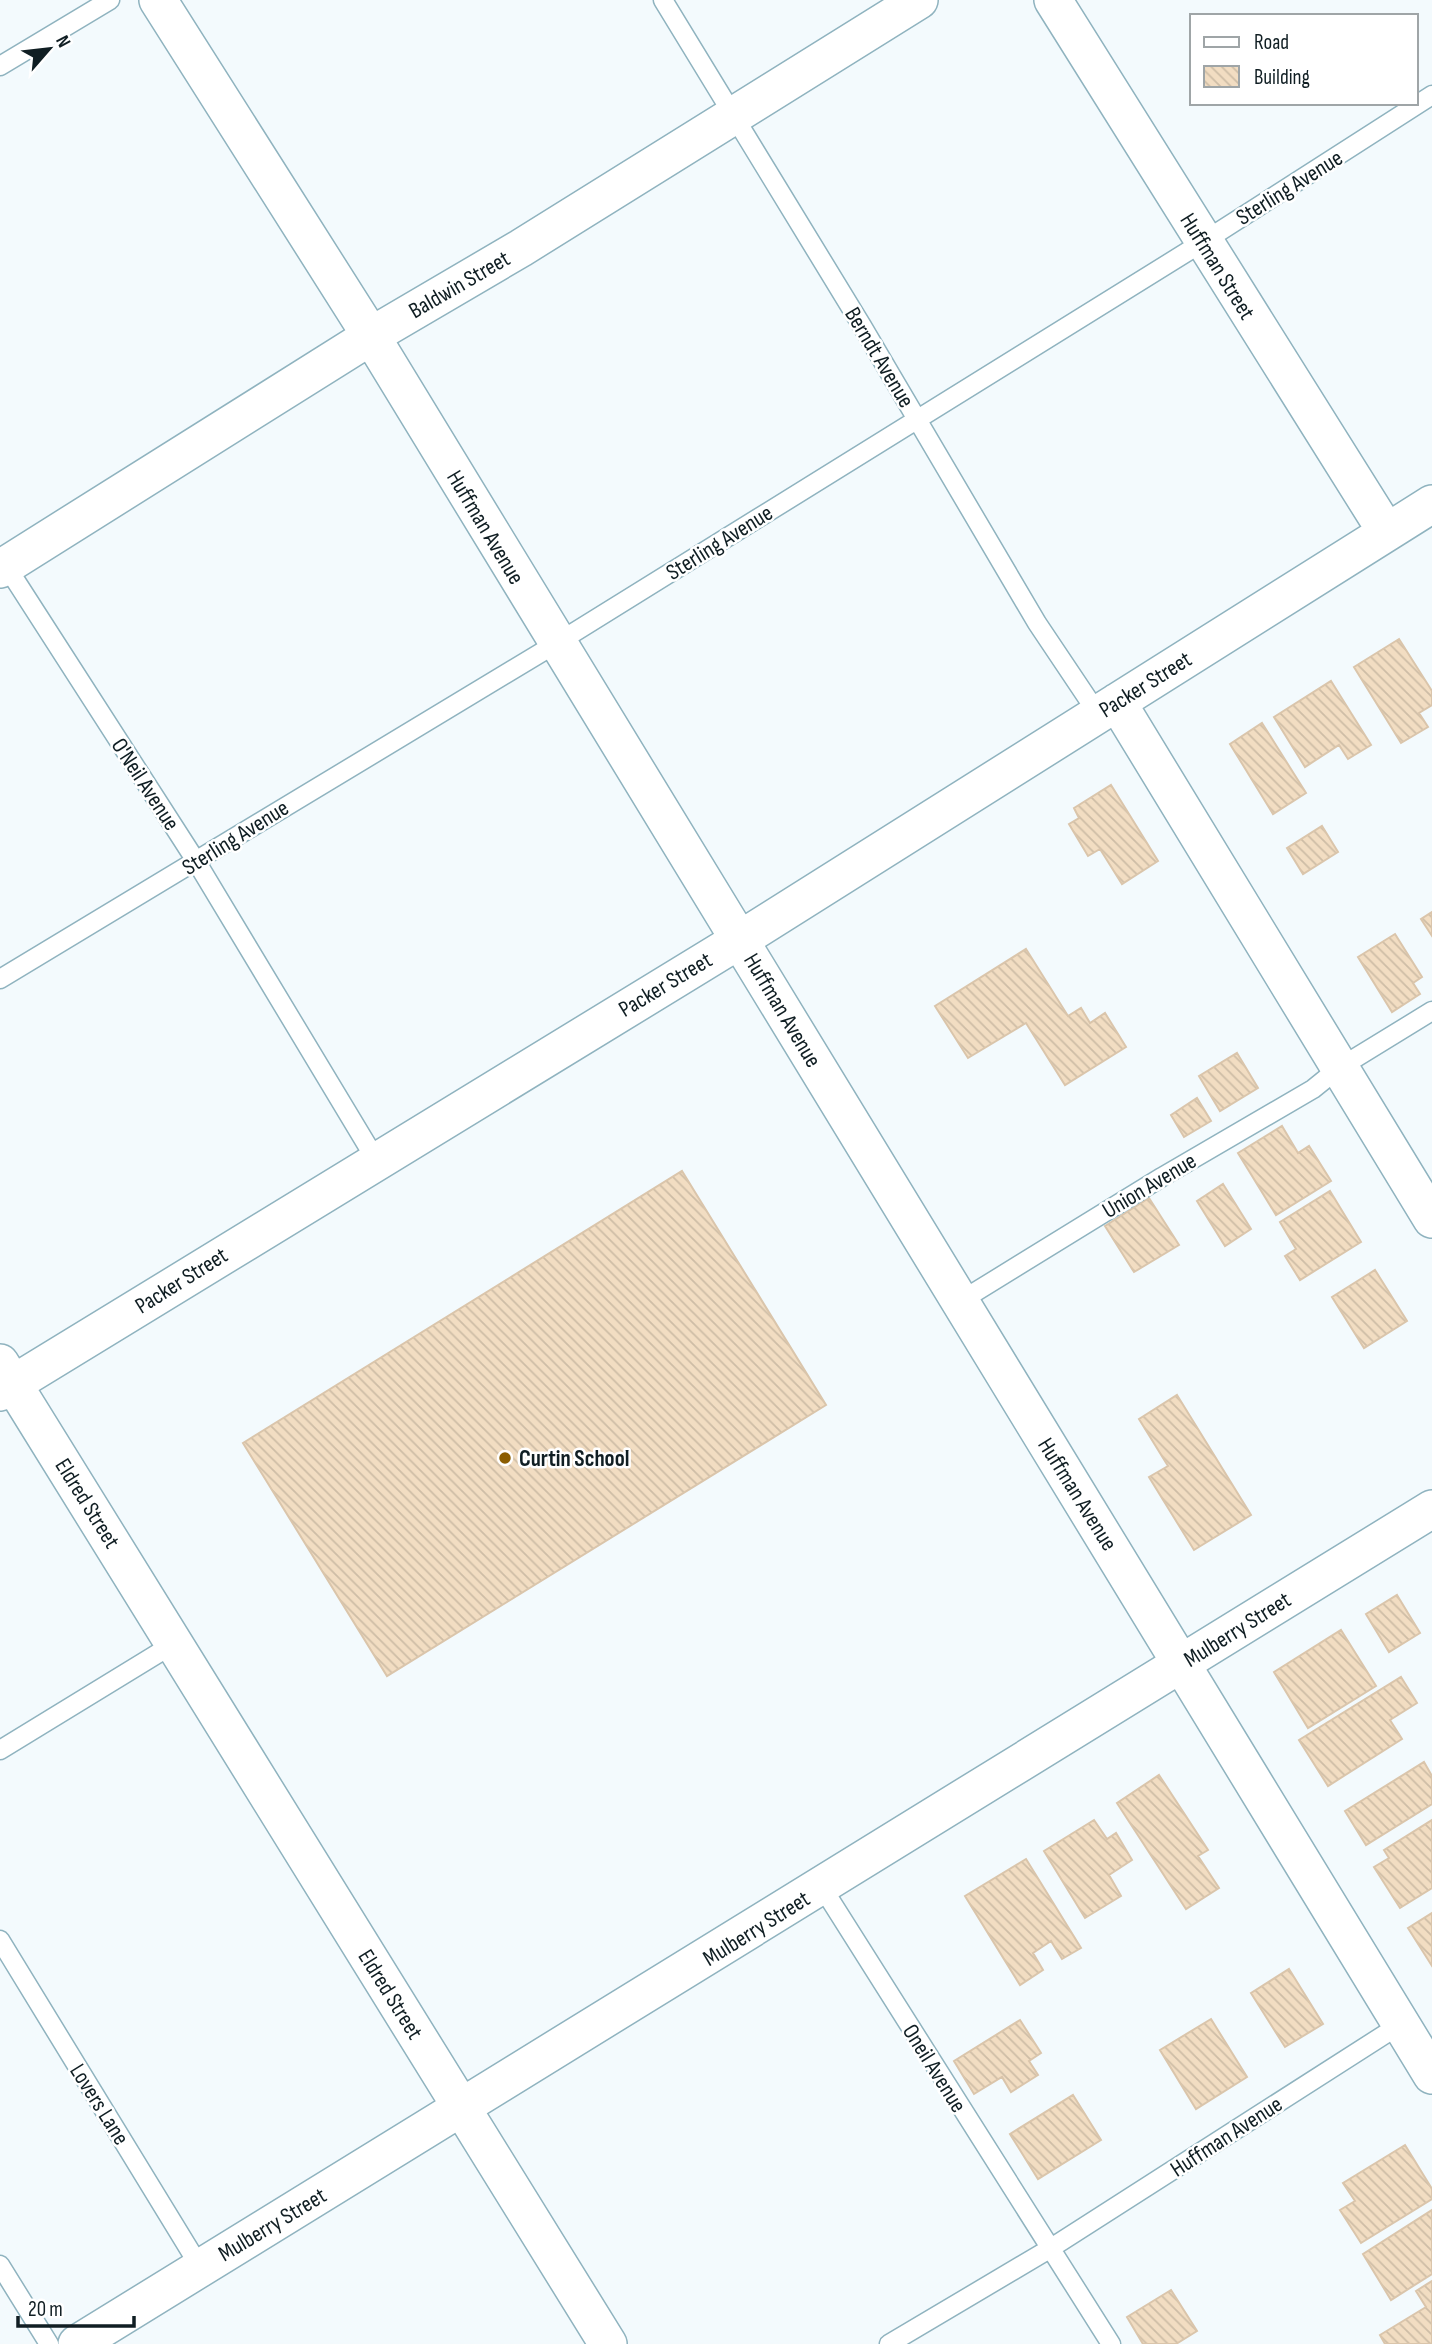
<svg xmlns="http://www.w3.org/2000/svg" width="1432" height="2344" viewBox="0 0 1432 2344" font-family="'Sofia Sans Condensed',sans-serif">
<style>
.building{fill:url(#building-back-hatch);stroke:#dac5ab;stroke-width:2}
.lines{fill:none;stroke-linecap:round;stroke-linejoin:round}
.service-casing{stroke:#8fb3bf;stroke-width:21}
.minor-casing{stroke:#8fb3bf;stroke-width:40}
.service{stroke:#fff;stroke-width:18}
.minor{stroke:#fff;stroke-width:37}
.poi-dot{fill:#8b5d02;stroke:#fff;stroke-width:2.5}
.labels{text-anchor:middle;stroke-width:5;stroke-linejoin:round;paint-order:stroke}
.street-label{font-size:23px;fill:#101e23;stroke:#fff}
.poi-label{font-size:23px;font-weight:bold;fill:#101e23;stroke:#fff;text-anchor:start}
</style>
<defs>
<pattern id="building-back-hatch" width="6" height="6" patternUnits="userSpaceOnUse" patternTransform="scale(1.75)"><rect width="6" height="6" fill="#f2ddc2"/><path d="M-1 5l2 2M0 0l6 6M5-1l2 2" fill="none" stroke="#cebda6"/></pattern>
</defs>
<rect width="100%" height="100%" fill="#f3fafd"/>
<path class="building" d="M 1399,639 L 1432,691 L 1432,705 L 1419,713 L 1428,727 L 1401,743 L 1354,667 Z
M 1331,681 L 1371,745 L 1348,759 L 1339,745 L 1305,767 L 1274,717 Z
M 1262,723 L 1306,793 L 1273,814 L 1230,744 Z
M 1111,785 L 1158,861 L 1122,884 L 1100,849 L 1088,856 L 1069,824 L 1079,818 L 1074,808 Z
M 1322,826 L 1338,852 L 1303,874 L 1287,848 Z
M 1432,912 L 1432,936 L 1421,919 Z
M 1395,934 L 1422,977 L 1413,983 L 1420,994 L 1392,1012 L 1358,957 Z
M 1026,949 L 1068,1016 L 1081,1008 L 1090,1023 L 1105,1013 L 1126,1047 L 1065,1085 L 1026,1023 L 968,1058 L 935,1006 Z
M 1237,1053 L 1258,1088 L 1220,1111 L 1199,1076 Z
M 1197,1098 L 1211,1121 L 1184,1137 L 1171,1115 Z
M 1282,1126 L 1298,1153 L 1309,1146 L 1331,1181 L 1276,1215 L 1238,1153 Z
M 682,1171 L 826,1405 L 387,1676 L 243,1443 Z
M 1223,1184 L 1251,1229 L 1225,1246 L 1197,1201 Z
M 1330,1191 L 1361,1242 L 1300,1280 L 1285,1256 L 1296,1249 L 1280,1222 Z
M 1149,1198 L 1179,1245 L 1134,1272 L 1105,1226 Z
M 1375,1270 L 1407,1321 L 1364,1348 L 1332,1297 Z
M 1177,1395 L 1251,1515 L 1194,1550 L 1149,1477 L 1168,1466 L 1139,1419 Z
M 1397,1595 L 1420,1633 L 1389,1652 L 1366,1614 Z
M 1341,1630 L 1376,1686 L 1308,1728 L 1274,1672 Z
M 1401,1677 L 1417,1703 L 1390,1720 L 1402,1739 L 1328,1786 L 1299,1740 Z
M 1424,1762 L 1432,1776 L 1432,1804 L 1366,1845 L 1345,1811 Z
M 1159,1775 L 1208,1850 L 1198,1856 L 1219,1888 L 1186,1909 L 1117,1803 Z
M 1094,1820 L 1107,1839 L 1116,1833 L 1132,1860 L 1109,1875 L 1121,1896 L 1085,1918 L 1044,1851 Z
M 1432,1820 L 1432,1888 L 1400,1908 L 1374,1867 L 1389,1858 L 1384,1850 Z
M 1026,1859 L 1081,1948 L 1062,1959 L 1051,1941 L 1033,1953 L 1043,1970 L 1020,1985 L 965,1896 Z
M 1432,1913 L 1432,1966 L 1408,1928 Z
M 1289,1969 L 1323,2024 L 1285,2047 L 1251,1993 Z
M 1211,2019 L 1247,2077 L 1196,2109 L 1160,2050 Z
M 1020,2020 L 1041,2053 L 1029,2061 L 1038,2075 L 1011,2092 L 1002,2077 L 974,2094 L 954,2061 Z
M 1073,2095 L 1101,2140 L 1038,2179 L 1010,2134 Z
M 1405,2145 L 1432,2189 L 1432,2199 L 1361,2243 L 1340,2210 L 1355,2201 L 1343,2183 Z
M 1432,2210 L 1432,2274 L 1391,2300 L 1363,2254 Z
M 1432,2281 L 1432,2344 L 1385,2344 L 1380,2335 L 1426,2307 L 1416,2291 Z
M 1171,2290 L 1197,2331 L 1176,2344 L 1143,2344 L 1127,2317 Z"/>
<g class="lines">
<defs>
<path id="service" d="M 663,0 L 862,326 L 1037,623 L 1098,714
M 0,66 L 110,0
M 3,561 L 196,861 L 376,1160
M 0,979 L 557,643 L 1203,242 L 1432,95
M 959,1302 L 1162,1177 L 1313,1089 L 1339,1068 L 1432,1011
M 0,1750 L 175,1643
M 822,1887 L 1111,2344
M 0,1940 L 200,2267
M 0,2265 L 49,2344
M 889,2344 L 1051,2248 L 1401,2024"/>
<path id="minor" d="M 158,0 L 371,336 L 1432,2075
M 1053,0 L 1386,531
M 0,569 L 371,336 L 521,248 L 919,0
M 1117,702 L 1432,1219
M 0,1363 L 608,2344
M 0,1392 L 741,939 L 1432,504
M 77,2344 L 1432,1509"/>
</defs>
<use href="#service" class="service-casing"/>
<use href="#minor" class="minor-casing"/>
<use href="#service" class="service"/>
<use href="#minor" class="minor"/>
</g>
<circle class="poi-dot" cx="505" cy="1458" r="7"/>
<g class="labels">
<g class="street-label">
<text transform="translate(1289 187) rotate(-32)" y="8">Sterling Avenue</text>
<text transform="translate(1218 266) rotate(58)" y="8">Huffman Street</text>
<text transform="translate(459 284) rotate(-30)" y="8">Baldwin Street</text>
<text transform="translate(880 357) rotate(59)" y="8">Berndt Avenue</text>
<text transform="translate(486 527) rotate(59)" y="8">Huffman Avenue</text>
<text transform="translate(719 542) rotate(-32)" y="8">Sterling Avenue</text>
<text transform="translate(1145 684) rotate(-32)" y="8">Packer Street</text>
<text transform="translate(146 784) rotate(57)" y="8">O'Neil Avenue</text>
<text transform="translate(235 837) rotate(-32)" y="8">Sterling Avenue</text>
<text transform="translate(665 984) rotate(-31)" y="8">Packer Street</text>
<text transform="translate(783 1010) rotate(59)" y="8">Huffman Avenue</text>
<text transform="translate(1149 1185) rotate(-31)" y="8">Union Avenue</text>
<text transform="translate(181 1280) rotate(-32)" y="8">Packer Street</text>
<text transform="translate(1078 1494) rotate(58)" y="8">Huffman Avenue</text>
<text transform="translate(88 1503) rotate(58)" y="8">Eldred Street</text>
<text transform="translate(1237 1629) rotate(-32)" y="8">Mulberry Street</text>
<text transform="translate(756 1928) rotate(-32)" y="8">Mulberry Street</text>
<text transform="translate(391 1994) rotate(58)" y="8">Eldred Street</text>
<text transform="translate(935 2068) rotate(58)" y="8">Oneil Avenue</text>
<text transform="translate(100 2104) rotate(58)" y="8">Lovers Lane</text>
<text transform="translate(1226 2136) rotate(-33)" y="8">Huffman Avenue</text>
<text transform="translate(272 2224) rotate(-31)" y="8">Mulberry Street</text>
</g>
<g class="poi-label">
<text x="519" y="1466">Curtin School</text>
</g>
</g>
<rect x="1190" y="14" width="228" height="91" fill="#ffffff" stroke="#9fa5a7" stroke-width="2"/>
<rect x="1204" y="37" width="35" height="10" fill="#ffffff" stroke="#9fa5a7" stroke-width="2"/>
<text x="1254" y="49" font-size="21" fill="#101e23">Road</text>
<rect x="1204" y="66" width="35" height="21" fill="url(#building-back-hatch)" stroke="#9fa5a7" stroke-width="2"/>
<text x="1254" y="84" font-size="21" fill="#101e23">Building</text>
<g transform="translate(49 49) rotate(62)" stroke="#ffffff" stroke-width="5" paint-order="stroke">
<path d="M0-5L12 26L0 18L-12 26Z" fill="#101e23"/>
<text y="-10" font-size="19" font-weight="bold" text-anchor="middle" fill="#101e23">N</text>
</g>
<path d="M18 2316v10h116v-10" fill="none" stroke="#101e23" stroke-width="3.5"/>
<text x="28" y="2316" font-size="21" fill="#101e23" stroke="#ffffff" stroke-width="5" paint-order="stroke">20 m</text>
</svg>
